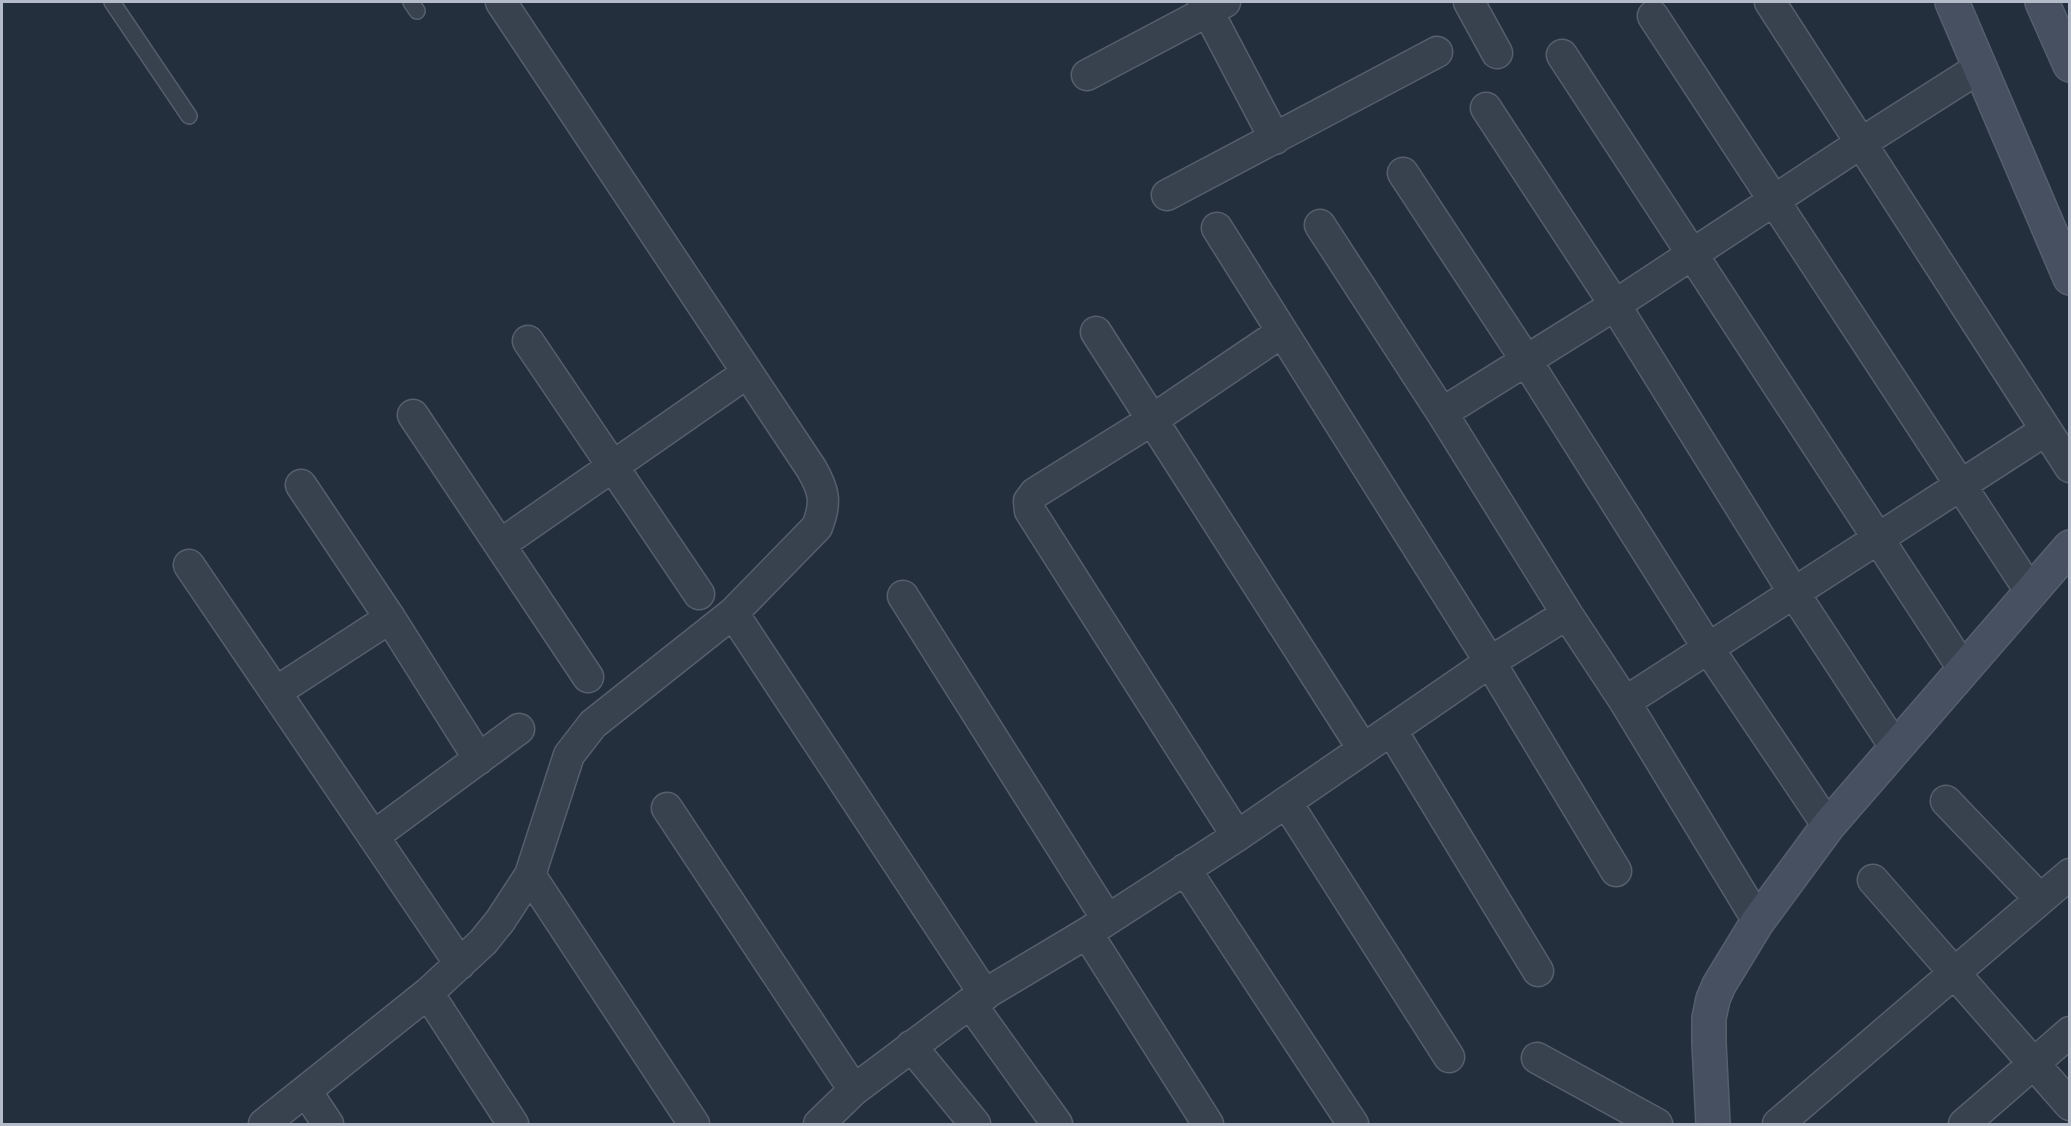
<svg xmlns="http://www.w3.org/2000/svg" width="2071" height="1126" viewBox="0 0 2071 1126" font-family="'PT Sans Narrow',sans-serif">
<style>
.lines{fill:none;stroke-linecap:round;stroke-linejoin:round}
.lane-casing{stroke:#565f6c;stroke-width:18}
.street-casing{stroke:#565f6c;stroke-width:33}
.secondary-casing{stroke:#565f6c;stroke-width:36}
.lane{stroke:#38414e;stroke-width:15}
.street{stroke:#38414e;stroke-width:30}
.secondary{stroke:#465061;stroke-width:33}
</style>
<rect width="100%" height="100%" fill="#242f3e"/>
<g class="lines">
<defs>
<path id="lane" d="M 112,2 L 189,116
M 411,2 L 417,11"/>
<path id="street" d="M 1203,2 L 1275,139
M 1469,2 L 1497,53
M 1770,2 L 2070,467
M 1653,16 L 2030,591
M 1562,55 L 1964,670
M 1087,75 L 1225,2
M 1486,108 L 1615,305 L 1794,593 L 1895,747
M 1403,173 L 1526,360 L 1708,648 L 1828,826
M 1167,195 L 1437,52
M 1320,225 L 1442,413
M 1217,228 L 1490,662 L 1616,871
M 1096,332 L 1363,749
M 528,341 L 699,594
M 413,415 L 588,677
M 301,485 L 390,618 L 479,759
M 501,544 L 747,373
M 189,565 L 460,964
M 903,596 L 1107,919
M 733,613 L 985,995
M 1567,614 L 1442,413 L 1615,305 L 1861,143 L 1979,68
M 276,692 L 390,618
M 1625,702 L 2046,430
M 1392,731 L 1538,971
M 1946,801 L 2040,899
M 1287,803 L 1449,1057
M 667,808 L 854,1090
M 374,836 L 519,729
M 1237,836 L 1030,511 L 1029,501 L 1035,493 L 1152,420 L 1282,332
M 1185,869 L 1353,1124
M 530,875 L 694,1124
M 1873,880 L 2070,1105
M 1087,933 L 1208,1124
M 428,993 L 513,1124
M 970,1003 L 1057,1124
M 911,1046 L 975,1124
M 1537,1058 L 1657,1124
M 306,1091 L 328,1124
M 264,1124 L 428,993 L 483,942 L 500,921 L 530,875 L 569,755 L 593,724 L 733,613 L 817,527 C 827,502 824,490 811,468 L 501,2
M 819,1124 L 854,1090 L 970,1003 L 1087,933 L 1237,836 L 1490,662 L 1567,614 L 1625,702 L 1758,921
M 1778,1124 L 2070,874
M 1964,1124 L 2070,1032"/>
<path id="secondary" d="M 1952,2 L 2070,278
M 2042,2 L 2070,65
M 1713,1124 L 1709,1043 L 1709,1018 L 1713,999 L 1719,985 L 1758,921 L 1828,826 L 2070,547"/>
</defs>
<use href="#lane" class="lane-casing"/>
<use href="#street" class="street-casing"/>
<use href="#secondary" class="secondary-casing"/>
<use href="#lane" class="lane"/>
<use href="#street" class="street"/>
<use href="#secondary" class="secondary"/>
</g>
<rect width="2071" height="1126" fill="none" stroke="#b4bcc9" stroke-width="6"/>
</svg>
